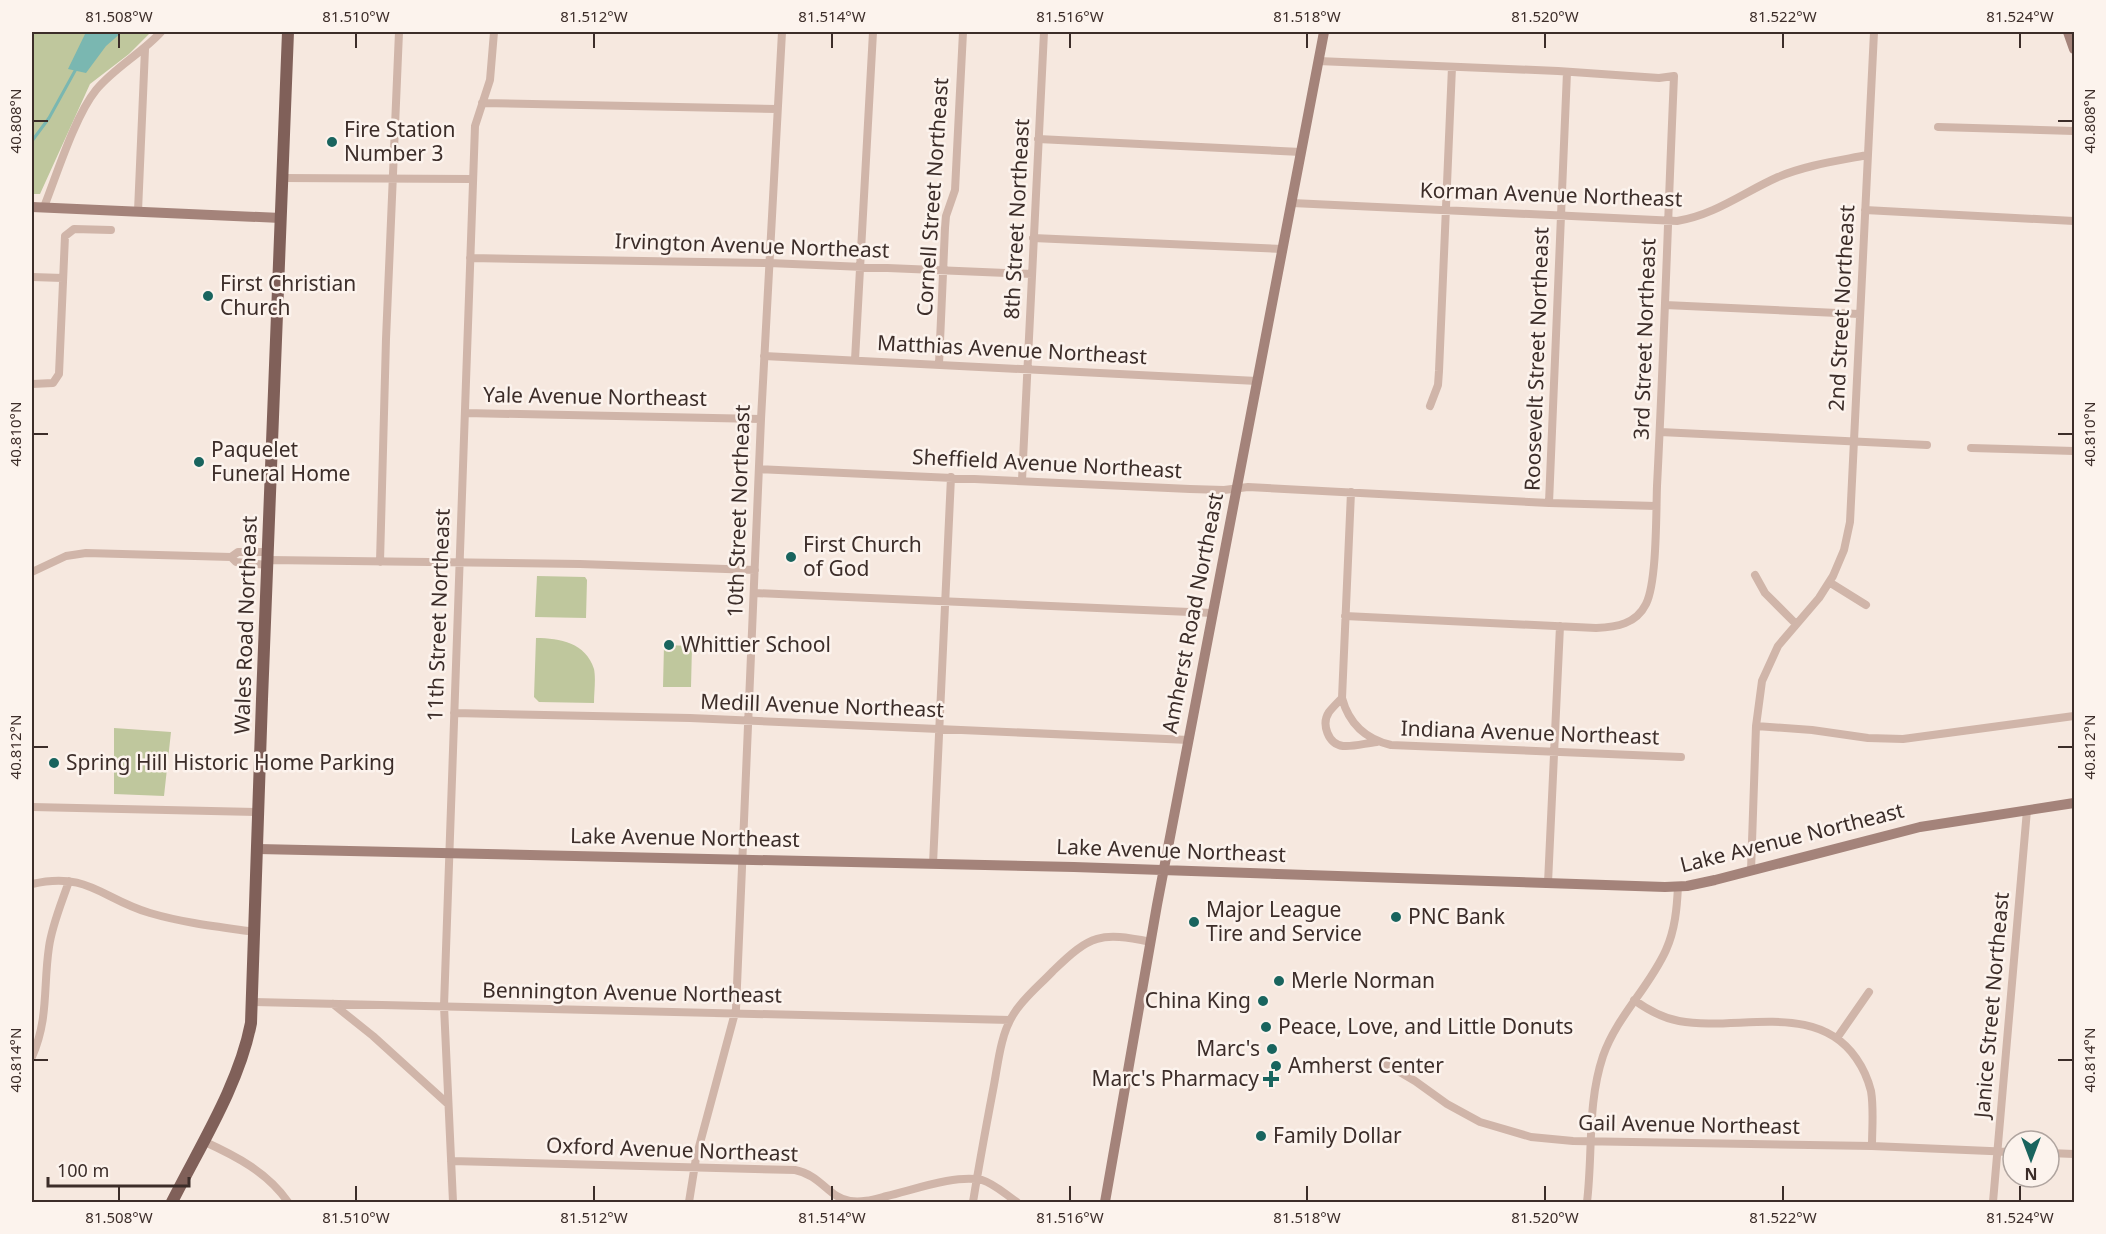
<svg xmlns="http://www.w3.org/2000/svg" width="2106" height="1234" viewBox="0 0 2106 1234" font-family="'Noto Sans',sans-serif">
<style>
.green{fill:#bfc79d}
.water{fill:#7ab7b1}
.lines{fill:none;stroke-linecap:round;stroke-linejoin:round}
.stream{stroke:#7ab7b1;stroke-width:3}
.street{stroke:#d0b5a9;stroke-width:8}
.secondary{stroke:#a4837a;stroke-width:10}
.primary{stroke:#806059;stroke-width:12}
.ticks{fill:none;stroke:#3c2d29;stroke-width:2}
.poi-dot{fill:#19645e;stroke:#fcf3ed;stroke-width:2}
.labels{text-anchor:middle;stroke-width:5;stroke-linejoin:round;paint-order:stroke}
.poi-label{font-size:21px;fill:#3c2d29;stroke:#fcf3ed;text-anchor:start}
.street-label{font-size:21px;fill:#3c2d29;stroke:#fcf3ed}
.neatline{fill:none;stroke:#3c2d29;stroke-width:2}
.ticks-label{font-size:15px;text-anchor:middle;fill:#3c2d29}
</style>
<rect width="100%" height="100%" fill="#f6e8df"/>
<path class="green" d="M 32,32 L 151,32 L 129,54 L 90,84 L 40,194 L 32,194 Z
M 537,576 L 585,577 L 587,580 L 586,618 L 535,617 Z
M 536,638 C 560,638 586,643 594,669 C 596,679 594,692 594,703 L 539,702 L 534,697 Z
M 664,645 L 692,646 L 691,687 L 663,687 Z
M 114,728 L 171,732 L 164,796 L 114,794 Z"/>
<path class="water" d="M 86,32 L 122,32 L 106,46 L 86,73 L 68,69 Z"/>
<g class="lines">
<path class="stream" d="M 32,141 L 49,118 L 76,69"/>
<path class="street" d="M 1318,61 L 1558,71 L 1659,78 L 1674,76 C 1668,213 1664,350 1657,486 C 1656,513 1657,582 1646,604 C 1636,624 1617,627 1596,628 L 1345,616
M 482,103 L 777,109
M 1938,127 L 2074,131
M 1038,139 L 1301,152
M 282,178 L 472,179
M 1292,203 L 1677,221 C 1715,215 1744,192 1778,177 C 1807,165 1837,161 1867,155
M 44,207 C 57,174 75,116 96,90 C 114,68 142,53 161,32
M 1865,210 L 2074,221
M 138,211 L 145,49
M 1033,238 L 1283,249
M 470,258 L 769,263 L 1032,274
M 32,277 L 63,278
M 1665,305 L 1859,314
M 764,356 L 1257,381
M 855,360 L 873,32
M 939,364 L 945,228 L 946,216 L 955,190 L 963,32
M 32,384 L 53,383 L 59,374 L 65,236 L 74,229 L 111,230
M 1430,406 L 1438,385 L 1439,371 L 1452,67
M 465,413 L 761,419
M 1660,432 L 1927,445
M 1971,448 L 2074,451
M 759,469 L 1190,489 L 1224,490 L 1248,487 L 1549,503 L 1656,506
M 1022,480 L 1044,32
M 1351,492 L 1342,698 C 1338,702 1333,707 1329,712 C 1321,724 1328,744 1343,746 C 1354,747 1366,743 1377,742
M 1549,503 L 1567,72
M 231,557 L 238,552 L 268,552
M 268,560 L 580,564 L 755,570
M 380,562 L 386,339 L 399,32
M 32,572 L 66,556 L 86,553 L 231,557 L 236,562 L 268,565
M 1755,575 L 1765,593 L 1796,624
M 1829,582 L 1866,605
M 754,593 L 1213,613
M 1342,698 C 1349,724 1365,739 1391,745 L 1681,757
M 454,713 L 690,718 L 1189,740
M 1756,726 L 1812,730 L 1868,738 L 1903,739 L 2074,716
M 32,807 L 259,812
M 933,864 L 951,477
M 1751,871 L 1756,726 L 1762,681 L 1778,646 L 1819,598 L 1833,576 L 1844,550 L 1850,522 L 1874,32
M 1548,883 L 1560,626
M 32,884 C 88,871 102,899 150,913 C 184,923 220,927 255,932
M 1634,1000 C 1648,1010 1662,1018 1679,1021 C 1737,1032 1816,1000 1856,1058 C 1863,1068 1868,1079 1871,1091 C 1874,1109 1872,1128 1872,1146
M 253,1002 L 1010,1020
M 333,1004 L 373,1036 L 448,1104
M 1837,1038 L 1869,992
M 32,1057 C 49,1018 43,987 49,947 C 52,925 62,902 69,881
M 1383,1062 L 1415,1081 L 1447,1104 L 1480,1122 L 1531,1137 L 1573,1141 L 1872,1146 L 2013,1152
M 203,1141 C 236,1156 267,1172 288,1202
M 2049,1153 L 2074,1154
M 451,1161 L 795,1170 C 821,1175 829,1198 850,1201 C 863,1203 875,1199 887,1196 C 913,1190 956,1174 982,1180 C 995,1184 1006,1195 1017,1202
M 453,1202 L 444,1006 L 475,126 L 490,80 L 494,32
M 689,1202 L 696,1158 L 736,1009 L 761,419 L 782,32
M 973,1202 C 979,1165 986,1127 993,1090 C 998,1065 1000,1036 1013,1015 C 1023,998 1040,985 1053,971 C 1091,934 1100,932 1151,942
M 1587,1202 C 1593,1153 1587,1104 1603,1056 C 1617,1016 1649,988 1666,950 C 1675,930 1677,908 1678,886
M 1993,1202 L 2027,810"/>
<path class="secondary" d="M 2068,32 L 2074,49
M 32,207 L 281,218
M 258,849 L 1074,867 L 1665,887 L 1687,886 L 1715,880 L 1920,827 L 2074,803
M 1105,1202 L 1157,905 L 1324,32"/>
<path class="primary" d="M 172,1202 C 200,1146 239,1085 251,1023 L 262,699 L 288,32"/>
</g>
<path class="ticks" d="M 119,33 L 119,48M 356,33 L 356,48M 594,33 L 594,48M 832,33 L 832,48M 1070,33 L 1070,48M 1307,33 L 1307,48M 1545,33 L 1545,48M 1783,33 L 1783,48M 2020,33 L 2020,48M 33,121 L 48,121M 2058,121 L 2073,121M 33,434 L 48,434M 2058,434 L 2073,434M 33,747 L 48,747M 2058,747 L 2073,747M 33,1060 L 48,1060M 2058,1060 L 2073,1060M 119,1186 L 119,1201M 356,1186 L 356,1201M 594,1186 L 594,1201M 832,1186 L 832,1201M 1070,1186 L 1070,1201M 1307,1186 L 1307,1201M 1545,1186 L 1545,1201M 1783,1186 L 1783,1201M 2020,1186 L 2020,1201"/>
<g class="poi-dot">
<circle cx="332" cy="142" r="6"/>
<circle cx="208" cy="296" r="6"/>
<circle cx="199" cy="462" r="6"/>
<circle cx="791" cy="557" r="6"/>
<circle cx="669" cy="645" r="6"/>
<circle cx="54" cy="763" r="6"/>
<circle cx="1396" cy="917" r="6"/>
<circle cx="1194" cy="922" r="6"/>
<circle cx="1279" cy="981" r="6"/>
<circle cx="1263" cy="1001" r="6"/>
<circle cx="1266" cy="1027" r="6"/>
<circle cx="1272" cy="1049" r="6"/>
<circle cx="1276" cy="1066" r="6"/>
<path d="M1268 1070h6v6h6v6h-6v6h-6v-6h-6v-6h6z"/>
<circle cx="1261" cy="1136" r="6"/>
</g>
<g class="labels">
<g class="poi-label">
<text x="344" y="137">Fire Station<tspan x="344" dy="24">Number 3</tspan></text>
<text x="220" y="291">First Christian<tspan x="220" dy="24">Church</tspan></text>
<text x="211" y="457">Paquelet<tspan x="211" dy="24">Funeral Home</tspan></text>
<text x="803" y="552">First Church<tspan x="803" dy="24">of God</tspan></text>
<text x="681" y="652">Whittier School</text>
<text x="66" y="770">Spring Hill Historic Home Parking</text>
<text x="1206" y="917">Major League<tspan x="1206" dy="24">Tire and Service</tspan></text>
<text x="1408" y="924">PNC Bank</text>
<text x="1291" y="988">Merle Norman</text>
<text x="1251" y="1008" text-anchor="end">China King</text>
<text x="1278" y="1034">Peace, Love, and Little Donuts</text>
<text x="1260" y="1056" text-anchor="end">Marc's</text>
<text x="1288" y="1073">Amherst Center</text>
<text x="1259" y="1086" text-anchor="end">Marc's Pharmacy</text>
<text x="1273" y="1143">Family Dollar</text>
</g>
<g class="street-label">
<text transform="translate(1551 195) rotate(2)" y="7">Korman Avenue Northeast</text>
<text transform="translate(933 197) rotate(-86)" y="7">Cornell Street Northeast</text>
<text transform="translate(1017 219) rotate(-87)" y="7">8th Street Northeast</text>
<text transform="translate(752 246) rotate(2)" y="7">Irvington Avenue Northeast</text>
<text transform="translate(1842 308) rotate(-87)" y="7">2nd Street Northeast</text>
<text transform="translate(1645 339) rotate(-88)" y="7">3rd Street Northeast</text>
<text transform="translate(1012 350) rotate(3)" y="7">Matthias Avenue Northeast</text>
<text transform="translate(1537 359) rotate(-88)" y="7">Roosevelt Street Northeast</text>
<text transform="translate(595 397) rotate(1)" y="7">Yale Avenue Northeast</text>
<text transform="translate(1047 464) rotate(3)" y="7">Sheffield Avenue Northeast</text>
<text transform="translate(739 511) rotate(-88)" y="7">10th Street Northeast</text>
<text transform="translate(1193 613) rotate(-79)" y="7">Amherst Road Northeast</text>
<text transform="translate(439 615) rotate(-88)" y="7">11th Street Northeast</text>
<text transform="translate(246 625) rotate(-88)" y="7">Wales Road Northeast</text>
<text transform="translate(822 706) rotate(2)" y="7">Medill Avenue Northeast</text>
<text transform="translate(1530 733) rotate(2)" y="7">Indiana Avenue Northeast</text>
<text transform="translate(685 838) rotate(1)" y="7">Lake Avenue Northeast</text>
<text transform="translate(1792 838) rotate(-14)" y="7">Lake Avenue Northeast</text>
<text transform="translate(1171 851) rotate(2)" y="7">Lake Avenue Northeast</text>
<text transform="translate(632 993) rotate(1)" y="7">Bennington Avenue Northeast</text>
<text transform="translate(1992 1005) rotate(-85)" y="7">Janice Street Northeast</text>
<text transform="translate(1689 1125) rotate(1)" y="7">Gail Avenue Northeast</text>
<text transform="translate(672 1150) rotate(2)" y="7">Oxford Avenue Northeast</text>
</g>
</g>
<rect width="2106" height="1234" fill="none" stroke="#fcf3ed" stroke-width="66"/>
<g transform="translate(2031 1159) rotate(180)"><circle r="28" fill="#fcf3ed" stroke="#afa49f" stroke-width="1.5"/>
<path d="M0-4.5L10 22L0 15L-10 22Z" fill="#19645e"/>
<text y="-9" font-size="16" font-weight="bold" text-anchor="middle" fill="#3c2d29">N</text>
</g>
<path d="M48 1177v9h141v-9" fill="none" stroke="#3c2d29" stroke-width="3"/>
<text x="57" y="1177" font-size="18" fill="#3c2d29" stroke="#fcf3ed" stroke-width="4.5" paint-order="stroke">100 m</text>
<rect x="33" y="33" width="2040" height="1168" class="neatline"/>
<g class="ticks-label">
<text x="119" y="22">81.508°W</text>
<text x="356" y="22">81.510°W</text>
<text x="594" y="22">81.512°W</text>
<text x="832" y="22">81.514°W</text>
<text x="1070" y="22">81.516°W</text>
<text x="1307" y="22">81.518°W</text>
<text x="1545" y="22">81.520°W</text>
<text x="1783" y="22">81.522°W</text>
<text x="2020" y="22">81.524°W</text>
<text transform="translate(2090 121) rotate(-90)" y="5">40.808°N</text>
<text transform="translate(16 121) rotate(-90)" y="5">40.808°N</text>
<text transform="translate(2090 434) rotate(-90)" y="5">40.810°N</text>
<text transform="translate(16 434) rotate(-90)" y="5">40.810°N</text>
<text transform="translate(2090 747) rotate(-90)" y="5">40.812°N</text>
<text transform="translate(16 747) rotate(-90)" y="5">40.812°N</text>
<text transform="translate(2090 1060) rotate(-90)" y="5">40.814°N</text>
<text transform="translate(16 1060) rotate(-90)" y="5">40.814°N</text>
<text x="119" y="1223">81.508°W</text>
<text x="356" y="1223">81.510°W</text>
<text x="594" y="1223">81.512°W</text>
<text x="832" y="1223">81.514°W</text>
<text x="1070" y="1223">81.516°W</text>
<text x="1307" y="1223">81.518°W</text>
<text x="1545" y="1223">81.520°W</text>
<text x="1783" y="1223">81.522°W</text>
<text x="2020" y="1223">81.524°W</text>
</g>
</svg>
